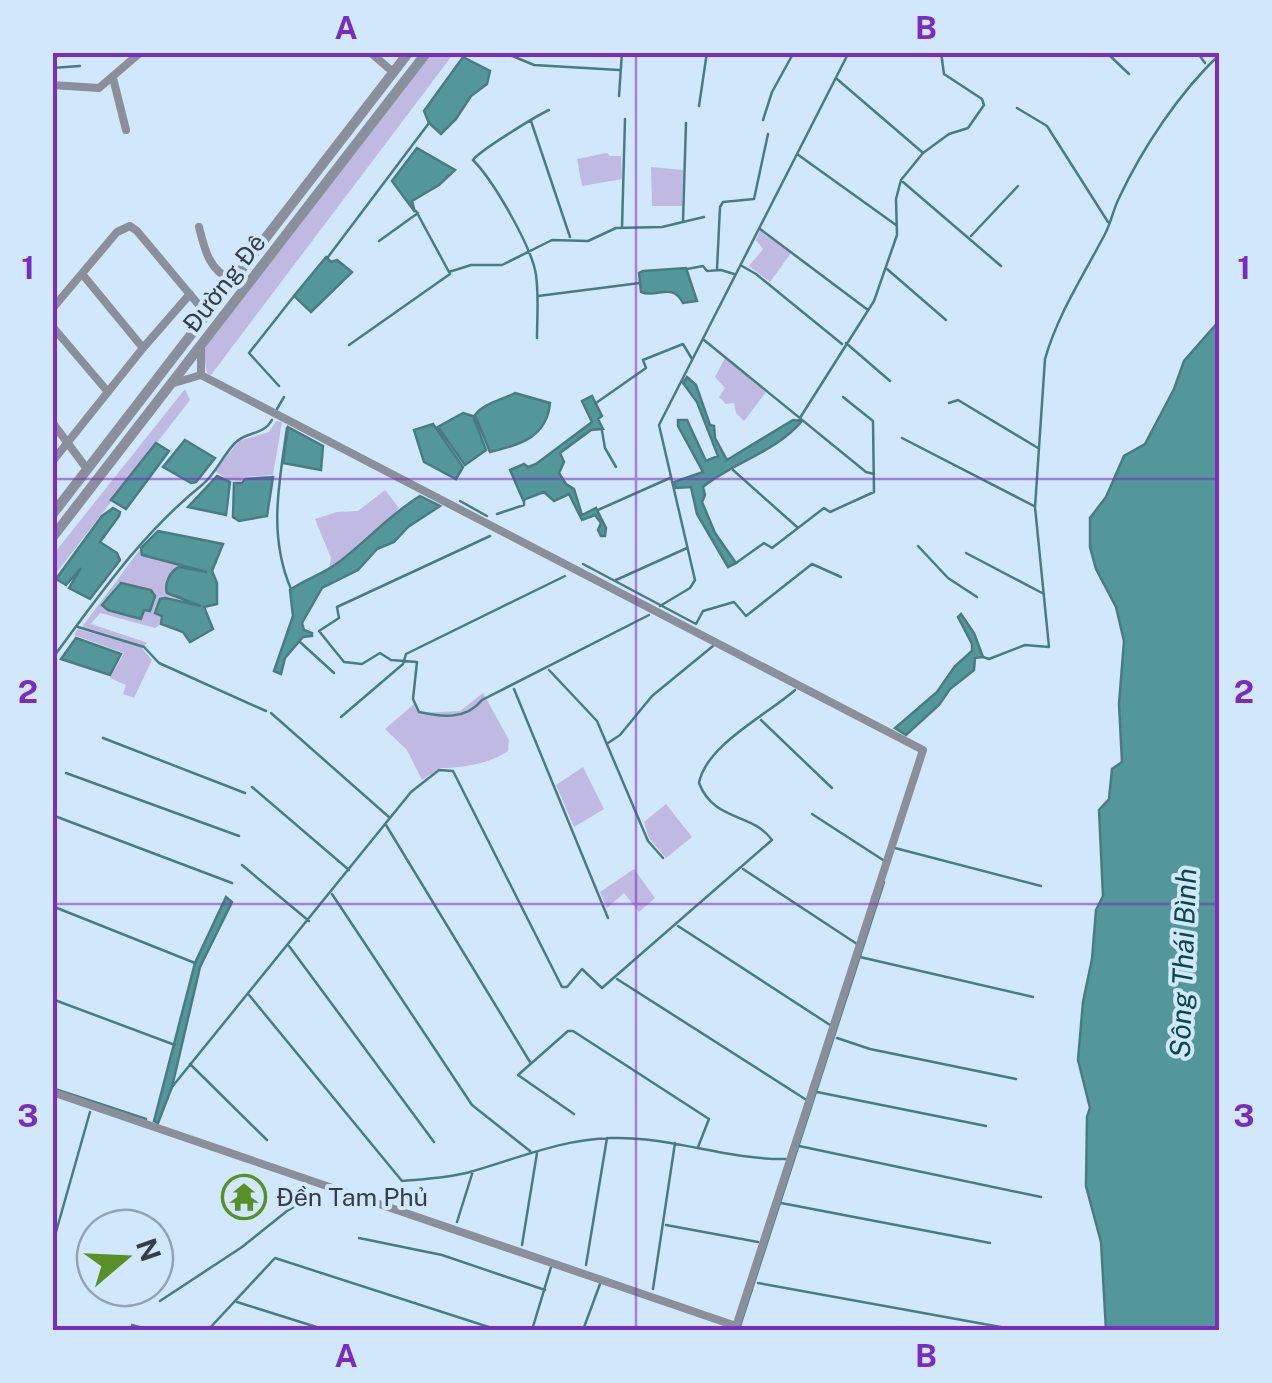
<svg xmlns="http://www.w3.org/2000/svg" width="1272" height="1383" viewBox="0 0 1272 1383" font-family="'Public Sans',sans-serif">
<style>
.green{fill:#c0bae3}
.water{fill:#53979b;stroke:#497c82;stroke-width:2.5}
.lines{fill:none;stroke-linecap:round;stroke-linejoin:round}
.stream{stroke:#497c82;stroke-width:2.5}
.minor{stroke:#8a8f9c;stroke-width:8}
.tertiary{stroke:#8a8f9c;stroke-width:10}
.grid{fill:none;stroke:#7b2cbf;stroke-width:2.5;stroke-opacity:0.55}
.labels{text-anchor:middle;stroke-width:8;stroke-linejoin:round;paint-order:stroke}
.street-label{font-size:25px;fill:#333e48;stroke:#d1e7fc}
.poi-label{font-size:25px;fill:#333e48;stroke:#d1e7fc;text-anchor:start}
.water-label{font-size:28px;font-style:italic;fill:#07484b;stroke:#d1e7fc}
.neatline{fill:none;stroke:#7b2cbf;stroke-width:4}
.grid-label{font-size:32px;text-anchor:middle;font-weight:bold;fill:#7b2cbf}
</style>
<rect width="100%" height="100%" fill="#d1e7fc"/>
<path class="green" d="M 430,53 L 454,53 L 211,375 L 207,373 L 203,352 L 208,341 Z
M 607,153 L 610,156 L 621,156 L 622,179 L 582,186 L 577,159 Z
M 651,167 L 683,170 L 682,206 L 652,206 Z
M 760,231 L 791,253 L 770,282 L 749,266 L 763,249 L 756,240 Z
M 725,358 L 766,392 L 744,421 L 736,413 L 734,403 L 726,404 L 719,397 L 725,388 L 715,377 Z
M 185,389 L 190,400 L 53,577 L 52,556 Z
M 276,421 L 282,422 L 273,475 L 244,477 L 241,481 L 228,480 L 215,471 L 239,441 L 269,432 Z
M 385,490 L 399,508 L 375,535 L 329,569 L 331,558 L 315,519 L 337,512 L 358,511 Z
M 141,548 L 140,551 L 158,560 L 207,572 L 179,567 L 174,596 L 202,605 L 160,614 L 161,624 L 155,628 L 100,613 L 91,624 L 142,641 L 147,643 L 144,646 L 82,627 Z
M 78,629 L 141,647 L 152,660 L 134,698 L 123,694 L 126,685 L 110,678 L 124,653 L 74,635 Z
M 483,693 L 509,740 L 508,751 C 489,764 462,768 440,768 L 422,780 L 407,750 L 385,729 L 414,704 L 418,713 L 460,711 Z
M 583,767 L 604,809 L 574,827 L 556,785 Z
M 666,804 L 692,837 L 666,858 L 649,838 L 644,822 Z
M 634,869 L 655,898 L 639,912 L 624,893 L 607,908 L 600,892 Z"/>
<path class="water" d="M 463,57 L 490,71 L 487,84 L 471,96 L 456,119 L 441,134 L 429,123 L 424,111 Z
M 417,148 L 455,170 L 439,185 L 412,201 L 415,212 L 392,181 Z
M 326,257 L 331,262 L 337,260 L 352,272 L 311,312 L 294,296 Z
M 686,268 L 697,301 L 683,303 C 672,281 657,299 641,292 L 639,273 L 643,271 Z
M 1219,321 L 1219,1330 L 1106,1330 L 1101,1242 L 1086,1186 L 1087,1117 L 1090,1108 L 1078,1060 L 1083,1002 L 1092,959 L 1096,910 L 1103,896 L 1099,810 L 1109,799 L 1112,769 L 1122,762 L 1119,704 L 1124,641 L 1116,607 L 1096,569 L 1090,547 L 1090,518 L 1106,497 L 1124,456 L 1145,444 L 1174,389 L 1184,361 Z
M 687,377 L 696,385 L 710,425 L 714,426 L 715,438 L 727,460 L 793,420 L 802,421 C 775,453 733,462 703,487 L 705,495 L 702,502 L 715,533 L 736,563 L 728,567 L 697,514 L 691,487 L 676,488 L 674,482 L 703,472 L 678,426 L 678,420 L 687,420 L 706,461 L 718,456 L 697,402 L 683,383 Z
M 515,393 L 550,403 C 547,437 520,445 490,452 L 475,415 C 484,403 502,400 515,393 Z
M 592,396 L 602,416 L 598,419 L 603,429 L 591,430 L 560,453 L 564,462 L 559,473 L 566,484 L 574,489 L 582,515 L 596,508 L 606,528 L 605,536 L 601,536 L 598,530 L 601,523 L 595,515 L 582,520 L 569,494 L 554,501 L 544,492 L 523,500 L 510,470 L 524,464 L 528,467 L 536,464 L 592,422 L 582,401 Z
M 463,413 L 473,416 L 486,450 L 465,465 L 438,427 Z
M 433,424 L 463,467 L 456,479 L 424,462 L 414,430 Z
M 288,427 L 323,446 L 321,470 L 283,463 Z
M 185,440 L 215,458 L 196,482 L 191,483 L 163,467 Z
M 156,443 L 169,451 L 126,509 L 111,500 Z
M 217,476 L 230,482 L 226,515 L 188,507 Z
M 273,477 L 267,516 L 239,521 L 233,517 L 234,483 L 242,483 L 245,479 Z
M 420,496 L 440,506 L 408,527 L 394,542 L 377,549 L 358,570 L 322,588 L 302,623 L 304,630 L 312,633 L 312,636 L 303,637 L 285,658 L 281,674 L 274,671 L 293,616 L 290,590 C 305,579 324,574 339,562 C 367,541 390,514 420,496 Z
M 113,508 L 120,512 L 119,516 L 100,542 L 117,553 L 120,560 L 90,599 L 69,588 L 81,568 L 66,585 L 56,579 L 102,516 Z
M 158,531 L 223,544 L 212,571 L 217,583 L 217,604 L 204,607 L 213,629 L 190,642 L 183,632 L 161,624 L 162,616 L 155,613 L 160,599 L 165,598 L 201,606 L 167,593 C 164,584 170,571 179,567 L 207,572 L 142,555 L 141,548 Z
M 121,583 L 151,590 L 155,596 L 150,611 L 144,610 L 141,619 L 108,610 L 102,605 Z
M 961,614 L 974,633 L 983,657 L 975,658 L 974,670 L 950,689 L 939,705 L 906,735 L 895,728 L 937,692 L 955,666 L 972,651 L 972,644 L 958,617 Z
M 76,638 L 121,654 L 110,675 L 61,659 Z
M 226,897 L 232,902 L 200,967 L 172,1087 L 158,1123 L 154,1121 L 195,963 Z"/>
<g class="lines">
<path class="stream" d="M 1106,52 L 1129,74
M 1197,52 L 1205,63
M 510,55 L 534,65 L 619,70
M 52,68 L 80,66
M 837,79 L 922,152
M 619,96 L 622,52
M 699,106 L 707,52
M 1017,108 L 1047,126 L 1108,222
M 763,120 L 772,92 L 794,52
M 531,121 L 570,237
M 797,154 L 896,225
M 903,182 L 1001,266
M 416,211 L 449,272 L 471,265 L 502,265 L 552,240 L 588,241 L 616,228 L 662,227 L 704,217
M 683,221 L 686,123
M 622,228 L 625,119
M 760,229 L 868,310
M 971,236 L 1018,186
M 379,241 L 418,213
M 328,257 L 429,123
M 742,266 L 756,274 L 842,344
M 687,269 L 703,266 L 707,271 L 721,270 L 734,274
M 717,269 L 720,207 L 723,202 L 754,199 L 768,134
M 887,269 L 946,320
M 538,296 L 640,283
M 537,338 C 537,318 539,296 536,275 C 532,247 493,180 473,160 C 479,151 536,116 549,110
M 704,340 L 866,472 L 874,474
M 846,343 L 890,381
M 349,345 L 450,274
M 279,386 L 249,353 L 294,296
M 596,403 L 646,368 L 643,360 L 683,344 L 692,359
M 949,403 L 958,400 L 1038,448
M 277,409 L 284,397
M 798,421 L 874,301 L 897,235 L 896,199 L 901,180 L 923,153 L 949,134 L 968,128 L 984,105 L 982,99 L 944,74 L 941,52
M 287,428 C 279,484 268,535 291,589
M 602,431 L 605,448 L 616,467
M 902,438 L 1034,506
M 733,470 L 797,527
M 460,501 L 487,516
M 598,510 L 670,478
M 497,514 L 524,505 L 524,499
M 490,536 L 337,607 L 339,618 L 319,631 L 344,662 L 362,664 L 380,653 L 391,660 L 417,662 L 413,699 L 419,712 C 442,717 466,720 482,700 L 649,615
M 918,546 L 948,578 L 977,597
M 966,553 L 1044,594
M 736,563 L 764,543 L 772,548 L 824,508 L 830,512 L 874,492 L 873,421 L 843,397
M 583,564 L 696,624 L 703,611 L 734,602 L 746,616 L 812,564 L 841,577
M 616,580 L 687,548
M 660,606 L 690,588 L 695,580 L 659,425 L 849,52
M 78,627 L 144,647 L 159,663 L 266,711
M 300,642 L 334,673
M 983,657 L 989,659 L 1025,645 L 1049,647 L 1035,507 L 1045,359 C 1058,314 1083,276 1105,234 C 1111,223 1113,210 1119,198 C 1143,147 1179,93 1220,54
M 52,659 C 98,597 142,533 202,485 C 215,475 223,455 235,443 C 246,431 263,436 272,420
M 549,670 L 597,721 L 648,841 L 663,858
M 514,689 L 608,918
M 271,713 L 390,818
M 341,717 L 403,664 L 406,654 L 565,576
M 761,720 L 832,788
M 103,738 L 245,793
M 608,743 L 620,735 L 652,696 L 713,646
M 66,773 L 239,836
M 252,787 L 349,870
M 812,814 L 883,860
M 52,815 L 232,883
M 386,825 L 530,1062
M 895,848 L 1041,886
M 242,865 L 309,921
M 743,869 L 857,944
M 332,894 L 472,1105 L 530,1151
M 52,906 L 195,963
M 678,926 L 830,1025
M 289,946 L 434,1142
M 860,957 L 1033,997
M 617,979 L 805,1099
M 249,995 L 402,1181 C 424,1179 448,1178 470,1172 C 516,1159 562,1139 611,1138 C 670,1136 727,1160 786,1159
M 52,999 L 175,1045
M 837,1038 L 870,1049 L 1016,1079
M 190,1064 L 267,1140
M 172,1087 L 411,792 L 439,770 L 453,771 L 562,987 L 567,987 L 582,969 L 602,988 L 772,840 C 752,812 714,822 699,783 C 706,745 767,715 795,690
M 52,1088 L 146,1119
M 817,1092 L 986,1126
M 574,1114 L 518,1075 L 568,1031 L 573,1031 L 709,1119 L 698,1147
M 799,1146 L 1041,1197
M 781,1203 L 990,1243
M 457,1222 L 473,1171
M 666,1225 L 758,1242
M 359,1238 L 442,1255 L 545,1290
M 522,1245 L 537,1153
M 52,1246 L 90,1112
M 586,1265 L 607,1138
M 758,1283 L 1017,1330
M 653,1289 L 675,1143
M 160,1301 L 242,1247 L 287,1211 L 320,1192
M 237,1302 L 326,1330
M 132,1325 L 150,1330
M 740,1326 L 884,882
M 208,1330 L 275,1258 L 498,1330
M 532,1330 L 551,1267
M 583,1330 L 600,1284"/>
<path class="minor" d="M 370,52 L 394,73
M 113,78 L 126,130
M 52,85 L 99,88 L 141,52
M 199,227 C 205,251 209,270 233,281
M 83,275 L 143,348
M 52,309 L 117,232 L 130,226 L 137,231 L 208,316
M 52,326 L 108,392
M 201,375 L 201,346
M 174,383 L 201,375 L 923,750 L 735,1330
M 52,422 L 87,469
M 52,462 L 143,348 L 190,294
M 52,1092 L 736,1326"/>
<path class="tertiary" d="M 52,515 L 409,52
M 52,538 L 427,52"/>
</g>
<path class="grid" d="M 636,52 L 636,1330M 52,479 L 1220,479M 52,904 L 1220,904"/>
<defs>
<symbol id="temple-ring" viewBox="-11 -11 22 22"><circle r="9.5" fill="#d1e7fc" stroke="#5a8e27" stroke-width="1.5"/><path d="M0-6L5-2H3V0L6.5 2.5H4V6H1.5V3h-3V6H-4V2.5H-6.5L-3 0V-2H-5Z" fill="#5a8e27"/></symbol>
</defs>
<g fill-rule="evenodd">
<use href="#temple-ring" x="219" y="1172" width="50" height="50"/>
</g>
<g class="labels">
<g class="street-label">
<text transform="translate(224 283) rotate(-52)" y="9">Đường Đê</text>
</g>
<g class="poi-label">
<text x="276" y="1206">Đền Tam Phủ</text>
</g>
<g class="water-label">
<text transform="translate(1183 963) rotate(-88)" y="10">Sông Thái Bình</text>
</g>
</g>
<rect width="1272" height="1383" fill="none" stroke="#d1e7fc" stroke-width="110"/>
<g transform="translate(125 1258) rotate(71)"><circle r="48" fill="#d1e7fc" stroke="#92a3b4" stroke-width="2.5"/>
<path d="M0-8L18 38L0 25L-18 38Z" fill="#5a8e27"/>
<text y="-15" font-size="28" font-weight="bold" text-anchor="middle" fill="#333e48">N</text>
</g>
<rect x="55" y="55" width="1162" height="1273" class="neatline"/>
<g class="grid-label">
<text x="346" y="39">A</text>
<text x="926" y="39">B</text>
<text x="28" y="279">1</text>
<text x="1244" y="279">1</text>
<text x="28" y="703">2</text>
<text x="1244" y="703">2</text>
<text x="28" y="1127">3</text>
<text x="1244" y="1127">3</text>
<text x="346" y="1367">A</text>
<text x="926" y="1367">B</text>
</g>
</svg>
